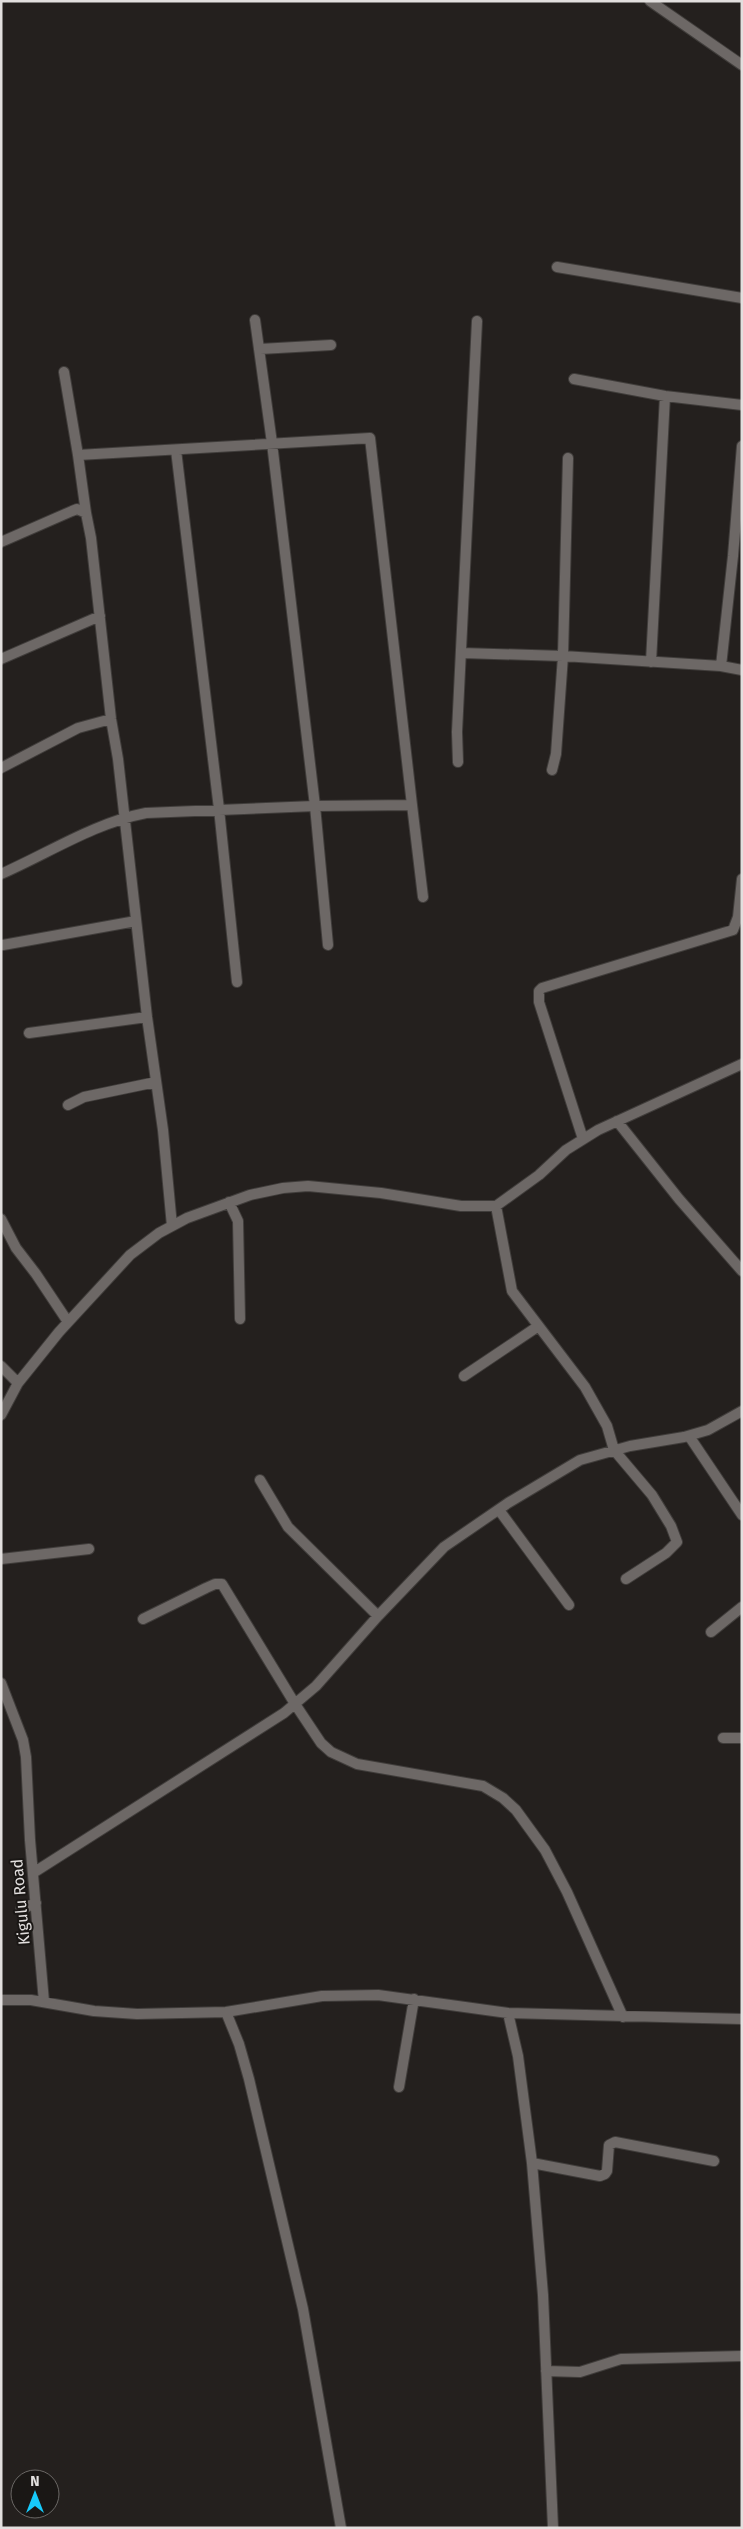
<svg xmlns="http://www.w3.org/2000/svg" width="743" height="2529" viewBox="0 0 743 2529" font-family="'Fira Sans',sans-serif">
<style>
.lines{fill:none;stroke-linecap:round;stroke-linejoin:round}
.minor-casing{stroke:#403d3b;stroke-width:12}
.minor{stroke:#6d6866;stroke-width:10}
.labels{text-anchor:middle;stroke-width:4;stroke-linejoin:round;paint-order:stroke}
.street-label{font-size:16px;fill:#e2dfde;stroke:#1a1715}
</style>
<rect width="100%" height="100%" fill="#24201e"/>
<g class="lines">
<defs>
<path id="minor" d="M 650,1 L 742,65
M 557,267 L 742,298
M 255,320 L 272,443 L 315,806 L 328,945
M 260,349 L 331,345
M 64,372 L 78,455
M 574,379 L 665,396 L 742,405
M 176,450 L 219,809 L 237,982
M 1,542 L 72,511 L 77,509 L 86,513 L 91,538 L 111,719 L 118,759 L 147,1017 L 163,1130 L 172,1226
M 462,653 L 563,656 L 721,666 L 733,556 L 742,446
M 1,659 L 100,616
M 651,662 L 665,396
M 721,666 L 742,670
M 458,762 L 457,732 L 477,321
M 1,768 L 78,728 L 111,719
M 552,770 L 556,754 L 563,656 L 568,458
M 412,805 L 423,897
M 1,874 C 49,853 94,823 146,813 L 315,806 L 412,805 L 370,438 L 78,455 L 86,513
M 3,945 L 136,921
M 29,1033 L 147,1017
M 68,1105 L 84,1097 L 156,1082
M 617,1121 L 679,1199 L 742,1271
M 583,1139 L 539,1002 L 539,991 L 542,988 L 733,930 L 738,917 L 742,879
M 229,1202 L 238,1221 L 240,1319
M 496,1206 L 512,1291 L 585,1387 L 607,1426 L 614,1450 L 652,1495 L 671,1526 L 677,1542 L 666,1553 L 626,1579
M 1,1219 L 16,1248 L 36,1274 L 68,1322
M 1,1366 L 18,1383
M 464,1376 L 537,1327
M 1,1415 L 18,1383 L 59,1332 L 130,1255 L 159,1233 L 187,1218 L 250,1195 L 283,1188 L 308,1186 L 381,1193 L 461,1206 L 496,1206 L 539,1175 L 566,1150 L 598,1130 L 742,1064
M 689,1436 L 742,1515
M 260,1480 L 288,1527 L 378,1616
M 499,1510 L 569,1605
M 1,1559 L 89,1549
M 143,1619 L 206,1588 L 215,1584 L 222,1584 L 295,1704 L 321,1743 L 331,1752 L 357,1764 L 483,1786 L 503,1798 L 516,1810 L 545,1850 L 567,1892 L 623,2017
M 711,1632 L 742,1607
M 1,1683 L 23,1740 L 26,1757 L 30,1840 L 44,2002
M 723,1738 L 742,1738
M 33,1873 L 284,1713 L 316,1686 L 378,1616 L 444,1547 L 508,1503 L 580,1460 L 630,1446 L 684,1437 L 708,1430 L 742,1411
M 21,1909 L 36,1903
M 1,2000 L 31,2000 L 94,2011 L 137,2014 L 226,2012 L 322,1996 L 378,1995 L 508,2013 L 742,2019
M 226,2012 L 239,2044 L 249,2079 L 303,2309 L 341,2528
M 508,2013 L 518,2056 L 532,2163 L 543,2295 L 553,2528
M 399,2087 L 414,1999
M 532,2163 L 600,2176 L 605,2174 L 607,2171 L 609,2145 L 615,2142 L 714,2161
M 546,2371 L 580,2372 L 621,2359 L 742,2356"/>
</defs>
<use href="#minor" class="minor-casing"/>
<use href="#minor" class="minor"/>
</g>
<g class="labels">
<g class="street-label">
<text transform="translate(20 1902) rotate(-95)" y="6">Kigulu Road</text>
</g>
</g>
<rect width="743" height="2529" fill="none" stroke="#e2dfde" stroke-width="5"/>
<g transform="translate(35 2494)"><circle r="24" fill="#1a1715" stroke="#6a6765"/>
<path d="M0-4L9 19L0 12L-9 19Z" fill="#17cafb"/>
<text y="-8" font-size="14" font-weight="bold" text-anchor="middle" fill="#e2dfde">N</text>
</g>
</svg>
